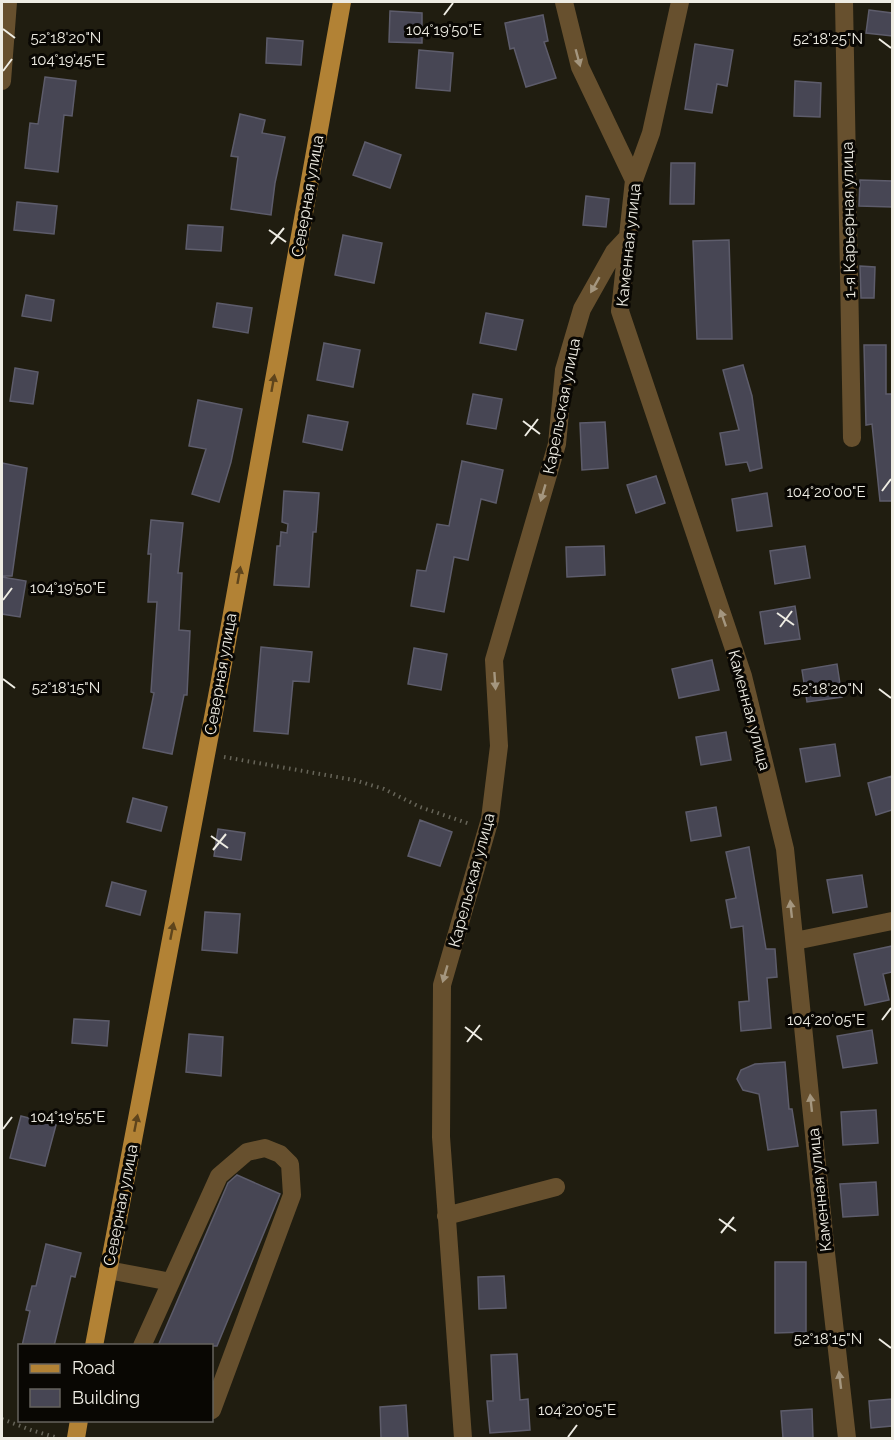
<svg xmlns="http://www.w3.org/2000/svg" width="894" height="1440" viewBox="0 0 894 1440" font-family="Raleway,sans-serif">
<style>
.building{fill:#474654;stroke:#5d5c6b;stroke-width:1.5}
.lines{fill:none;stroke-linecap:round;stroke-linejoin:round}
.path{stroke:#676559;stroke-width:4;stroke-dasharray:1.5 4.5;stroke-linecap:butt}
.minor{stroke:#67502e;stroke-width:18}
.major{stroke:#b28235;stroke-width:18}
.oneway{fill:#a4967f}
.oneway2{fill:#5e441c}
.ticks{fill:none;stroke:#eeece3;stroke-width:2}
.labels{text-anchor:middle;stroke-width:6;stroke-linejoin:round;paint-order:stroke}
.street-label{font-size:16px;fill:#eeece3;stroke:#090703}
.ticks-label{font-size:15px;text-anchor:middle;fill:#eeece3;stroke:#090703;stroke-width:6;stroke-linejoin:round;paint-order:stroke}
</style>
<rect width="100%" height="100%" fill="#201d10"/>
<path class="building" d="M 869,10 L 892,13 L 892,36 L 866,33 Z
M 390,11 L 422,13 L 422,43 L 389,42 Z
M 543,15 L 548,41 L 544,42 L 556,78 L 526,87 L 514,48 L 510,49 L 505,23 Z
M 267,38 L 303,41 L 301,65 L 266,63 Z
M 695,44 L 733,50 L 727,86 L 717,84 L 712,113 L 685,109 Z
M 419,50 L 453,53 L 450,91 L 416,88 Z
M 45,77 L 76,81 L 72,116 L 64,115 L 58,172 L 25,168 L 30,123 L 38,124 Z
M 795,81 L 821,83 L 820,117 L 794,116 Z
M 240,114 L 265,120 L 262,133 L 285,137 L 275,183 L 271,215 L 231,209 L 238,157 L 231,156 Z
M 365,142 L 401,155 L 390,188 L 353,175 Z
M 671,163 L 695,163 L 694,204 L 670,204 Z
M 860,180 L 892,181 L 892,207 L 859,206 Z
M 586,196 L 609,199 L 606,227 L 583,225 Z
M 17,202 L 57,206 L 54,234 L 14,230 Z
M 188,225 L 223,227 L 221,251 L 186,249 Z
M 343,235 L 382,243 L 374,283 L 335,275 Z
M 729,240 L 732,339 L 697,339 L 693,241 Z
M 860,266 L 875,267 L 874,298 L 861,298 Z
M 26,295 L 54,300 L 51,321 L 22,316 Z
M 217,303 L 252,308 L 248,333 L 213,327 Z
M 486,313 L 523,320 L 516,350 L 480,343 Z
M 324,343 L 360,350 L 353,387 L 317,380 Z
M 864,345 L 886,345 L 886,394 L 892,394 L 892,501 L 880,501 L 872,424 L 866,425 Z
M 743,365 L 752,396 L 762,468 L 750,471 L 747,462 L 726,465 L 720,433 L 739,430 L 723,370 Z
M 15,368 L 38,372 L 33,404 L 10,401 Z
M 473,394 L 502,399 L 496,429 L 467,424 Z
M 198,400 L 242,409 L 231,462 L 219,502 L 192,494 L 206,449 L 189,446 Z
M 308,415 L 348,422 L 342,450 L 303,442 Z
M 605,422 L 608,468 L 582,470 L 580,423 Z
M 462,461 L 503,470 L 496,503 L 481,499 L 468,560 L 454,557 L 444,612 L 411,606 L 417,570 L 426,571 L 437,524 L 449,526 Z
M 2,463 L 27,468 L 12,576 L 2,576 Z
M 656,476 L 665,503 L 636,513 L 627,485 Z
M 284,491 L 319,493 L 316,532 L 313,532 L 309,587 L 274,585 L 277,546 L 280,546 L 281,532 L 287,533 L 288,524 L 282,522 Z
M 767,493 L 772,526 L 737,531 L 732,499 Z
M 151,520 L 183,523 L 178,573 L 182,573 L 179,630 L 190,631 L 187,695 L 184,695 L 172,754 L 143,748 L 154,693 L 151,692 L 157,602 L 148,602 L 151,554 L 148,554 Z
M 604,546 L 605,575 L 567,577 L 566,547 Z
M 805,546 L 810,578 L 775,584 L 770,551 Z
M 2,577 L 26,581 L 20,617 L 2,614 Z
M 795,606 L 800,639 L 765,644 L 760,612 Z
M 261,647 L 312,652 L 309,682 L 293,681 L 288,734 L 254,731 Z
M 414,648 L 447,654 L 441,690 L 408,684 Z
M 712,660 L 719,690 L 679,698 L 672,669 Z
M 837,664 L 842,697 L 807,702 L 802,670 Z
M 726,732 L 731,760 L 701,765 L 696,737 Z
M 835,744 L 840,776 L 806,782 L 800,749 Z
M 892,776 L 892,810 L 876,815 L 868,783 Z
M 133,798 L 167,807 L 161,831 L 127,822 Z
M 716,807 L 721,836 L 691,841 L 686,812 Z
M 420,820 L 452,832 L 440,866 L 408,856 Z
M 218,829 L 245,833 L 241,860 L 214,856 Z
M 749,847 L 766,949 L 775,949 L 777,977 L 767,978 L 771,1028 L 741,1031 L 739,1002 L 749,1001 L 743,926 L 731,928 L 726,900 L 736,898 L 726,852 Z
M 862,875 L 867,907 L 833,913 L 827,880 Z
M 112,882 L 146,891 L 140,915 L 106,906 Z
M 205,912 L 240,914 L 237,953 L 202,950 Z
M 892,946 L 892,972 L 883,974 L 889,1000 L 865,1005 L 854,954 Z
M 74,1019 L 109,1021 L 107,1046 L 72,1043 Z
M 872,1030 L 877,1063 L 843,1068 L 837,1036 Z
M 189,1034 L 223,1037 L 221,1076 L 186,1072 Z
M 785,1062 L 789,1109 L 792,1109 L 798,1146 L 768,1150 L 759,1094 L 743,1090 L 737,1079 L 741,1070 L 755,1064 Z
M 876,1110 L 878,1143 L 843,1145 L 841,1112 Z
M 21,1116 L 56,1125 L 45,1166 L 10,1158 Z
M 237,1175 L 280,1194 L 217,1346 L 158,1346 L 228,1183 Z
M 876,1182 L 878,1215 L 843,1217 L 840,1184 Z
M 46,1244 L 81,1253 L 75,1277 L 71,1276 L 54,1346 L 22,1346 L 30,1311 L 26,1310 L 32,1286 L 36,1286 Z
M 775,1262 L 806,1262 L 806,1332 L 775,1333 Z
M 504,1276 L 506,1308 L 479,1309 L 478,1277 Z
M 517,1354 L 520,1400 L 528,1399 L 530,1430 L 490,1433 L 487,1401 L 493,1401 L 491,1355 Z
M 892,1399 L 892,1426 L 871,1428 L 869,1401 Z
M 406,1405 L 408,1438 L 381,1438 L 380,1407 Z
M 812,1409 L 813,1438 L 783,1438 L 781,1411 Z"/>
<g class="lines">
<path class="path" d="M 224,757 L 354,780 L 384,789 L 420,807 L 470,824
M 2,1419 L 31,1430 L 58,1438"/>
<path class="minor" d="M 564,2 L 580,67 L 634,180
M 680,2 L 651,133 L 634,180 L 620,311 L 743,676 L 785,849 L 826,1253 L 847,1438
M 844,2 L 852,438
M 2,81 L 8,2
M 795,941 L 892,921
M 446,1216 L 556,1187
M 108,1270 L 171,1282
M 142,1346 L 219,1176 L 247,1152 L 265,1148 L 280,1154 L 290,1164 L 292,1195 L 212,1410
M 463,1438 L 441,1137 L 442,985 L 490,819 L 499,746 L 494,660 L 557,444 L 564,370 L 582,309 L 614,252 L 628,237"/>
<path class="major" d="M 94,1346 L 219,686 L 342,2
M 76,1438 L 79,1420"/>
</g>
<defs><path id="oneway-solid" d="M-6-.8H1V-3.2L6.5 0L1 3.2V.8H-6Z" transform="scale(1.5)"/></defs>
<g class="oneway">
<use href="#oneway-solid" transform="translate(578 58) rotate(75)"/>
<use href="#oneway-solid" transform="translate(595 285) rotate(120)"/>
<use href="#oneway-solid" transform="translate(543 493) rotate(106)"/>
<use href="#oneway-solid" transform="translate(723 618) rotate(-109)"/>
<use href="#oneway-solid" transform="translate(495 681) rotate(86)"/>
<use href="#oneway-solid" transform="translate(791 909) rotate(-96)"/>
<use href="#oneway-solid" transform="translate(445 974) rotate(106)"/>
<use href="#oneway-solid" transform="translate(811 1103) rotate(-96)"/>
<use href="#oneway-solid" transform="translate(840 1380) rotate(-97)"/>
</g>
<g class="oneway2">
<use href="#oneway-solid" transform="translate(273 383) rotate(-80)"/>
<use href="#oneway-solid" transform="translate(239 575) rotate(-80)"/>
<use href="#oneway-solid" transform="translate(172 931) rotate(-79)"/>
<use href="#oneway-solid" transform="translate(136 1123) rotate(-79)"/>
</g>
<path class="ticks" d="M 444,15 L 453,3M 3,29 L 15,38M 879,39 L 891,48M 3,71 L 12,59M 269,230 L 286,242M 271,244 L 284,228M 523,421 L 540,434M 525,436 L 538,419M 882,491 L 891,479M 3,600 L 12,588M 777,613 L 794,625M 780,627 L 792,611M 3,679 L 15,688M 879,689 L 891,698M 211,836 L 228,848M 213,850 L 226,834M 882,1020 L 891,1008M 465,1027 L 482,1040M 467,1042 L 480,1025M 3,1129 L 12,1117M 719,1219 L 736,1231M 721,1233 L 734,1217M 879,1339 L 891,1348M 568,1437 L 577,1425"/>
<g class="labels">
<g class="street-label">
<text transform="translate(307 196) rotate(-80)" y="6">Северная улица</text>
<text transform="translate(848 220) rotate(-91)" y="6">1-я Карьерная улица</text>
<text transform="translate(628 245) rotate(-84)" y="6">Каменная улица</text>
<text transform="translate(561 406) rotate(-79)" y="6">Карельская улица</text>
<text transform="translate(220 674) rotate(-80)" y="6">Северная улица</text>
<text transform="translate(750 710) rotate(75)" y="6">Каменная улица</text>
<text transform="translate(471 880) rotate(-75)" y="6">Карельская улица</text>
<text transform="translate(819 1190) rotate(-96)" y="6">Каменная улица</text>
<text transform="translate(120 1205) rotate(-79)" y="6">Северная улица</text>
</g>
</g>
<g class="ticks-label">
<text x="444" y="35">104°19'50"E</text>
<text x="66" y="43">52°18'20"N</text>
<text x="828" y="44">52°18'25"N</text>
<text x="68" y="65">104°19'45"E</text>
<text x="826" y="497">104°20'00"E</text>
<text x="68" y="593">104°19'50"E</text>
<text x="66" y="693">52°18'15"N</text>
<text x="828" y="694">52°18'20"N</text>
<text x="826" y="1025">104°20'05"E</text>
<text x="68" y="1122">104°19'55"E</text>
<text x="828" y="1344">52°18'15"N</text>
<text x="577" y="1415">104°20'05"E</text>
</g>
<rect width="894" height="1440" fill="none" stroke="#eeece3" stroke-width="6"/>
<rect x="18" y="1344" width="195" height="78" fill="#090703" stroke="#65635d" stroke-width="1.5"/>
<rect x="30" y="1364" width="30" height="9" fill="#b28235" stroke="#65635d" stroke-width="1.5"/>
<text x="72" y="1374" font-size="18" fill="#eeece3">Road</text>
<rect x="30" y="1389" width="30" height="18" fill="#474654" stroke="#65635d" stroke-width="1.5"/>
<text x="72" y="1404" font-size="18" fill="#eeece3">Building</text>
</svg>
